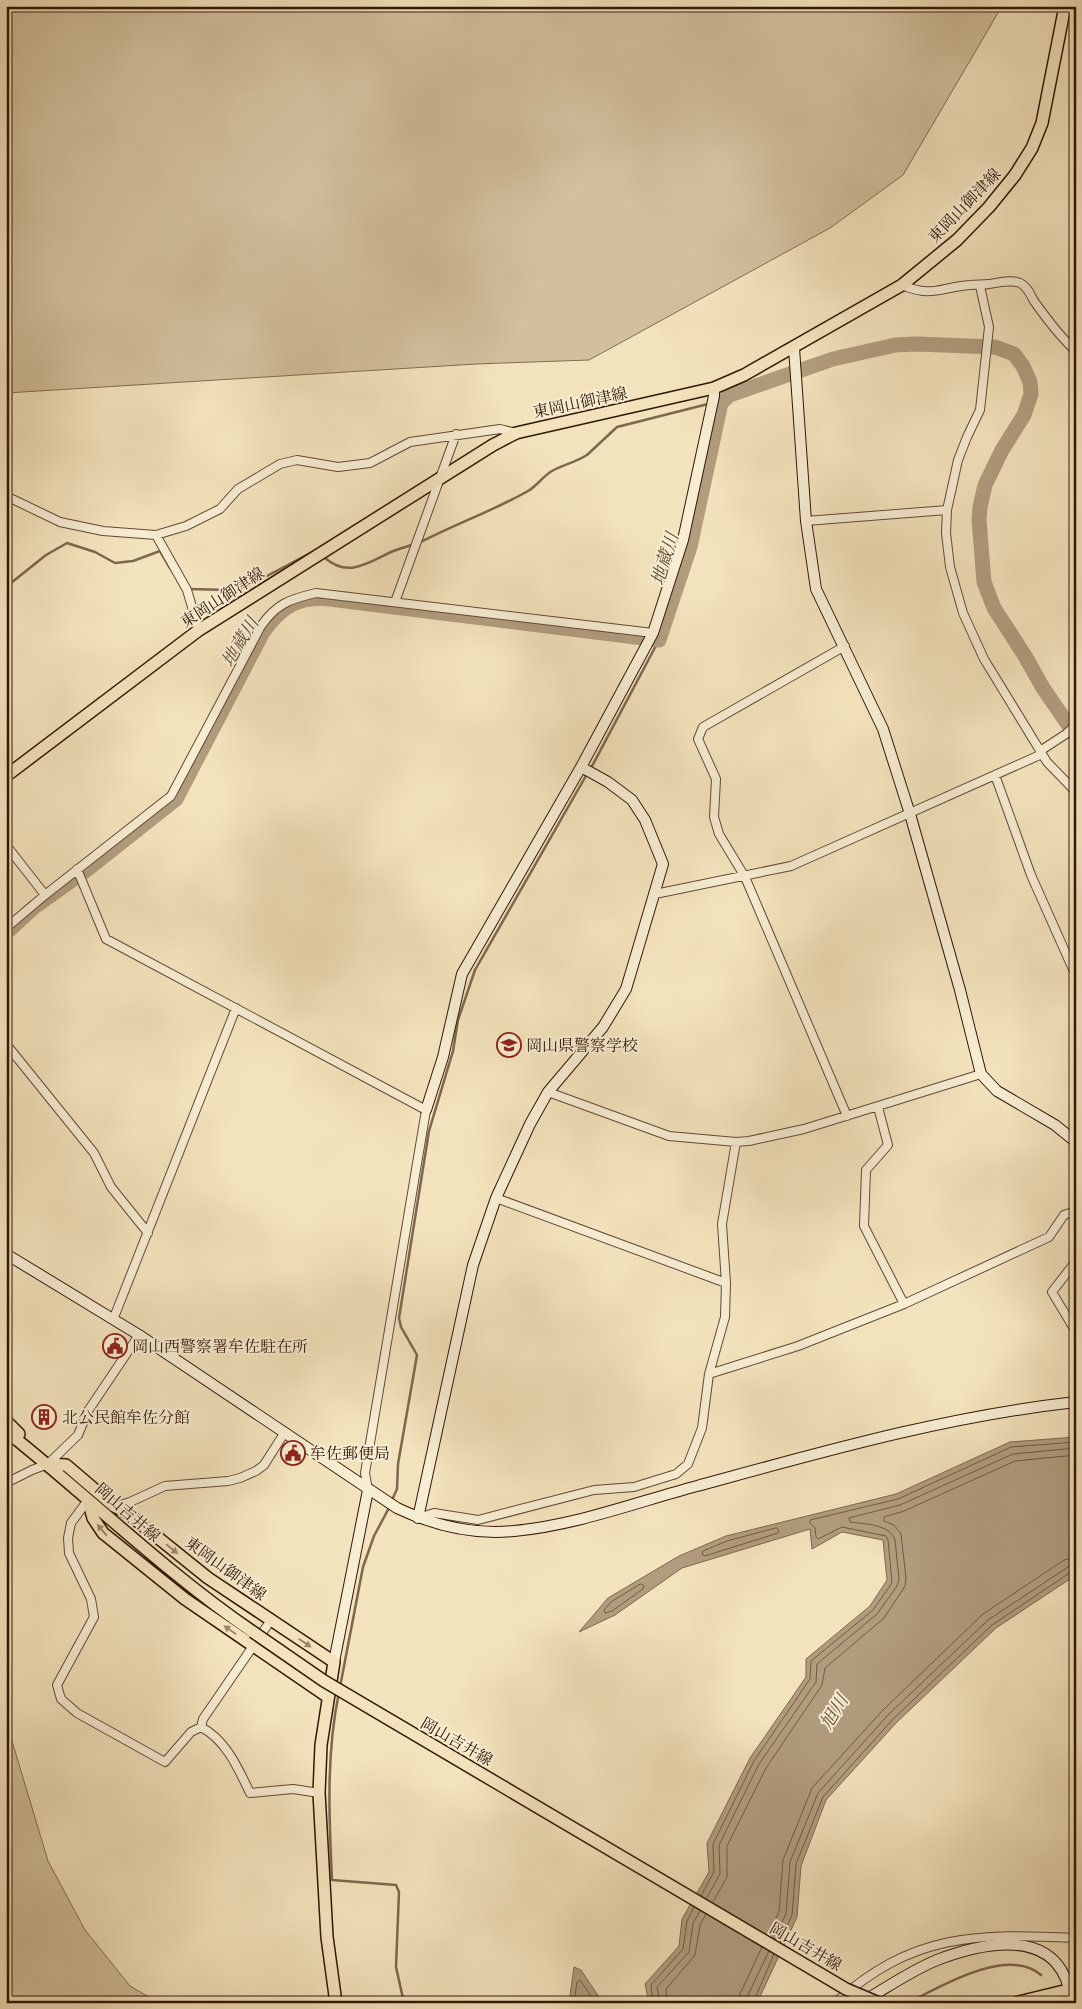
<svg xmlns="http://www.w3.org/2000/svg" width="1082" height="2009" viewBox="0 0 1082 2009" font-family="Cardo,'Noto Serif JP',serif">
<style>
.green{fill:#d2c09d;stroke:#826b52}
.water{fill:#b19d7e;stroke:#7e674e}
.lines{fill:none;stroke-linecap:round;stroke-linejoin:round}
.shore{stroke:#725a42;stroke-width:1}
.stream{stroke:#7e674e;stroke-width:2.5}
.river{stroke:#b19d7e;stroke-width:15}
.street-casing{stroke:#624934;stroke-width:10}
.secondary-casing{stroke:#321606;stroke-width:12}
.primary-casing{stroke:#321606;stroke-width:14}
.street{stroke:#f7edd3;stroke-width:8}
.secondary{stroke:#f7edd3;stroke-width:10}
.primary{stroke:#f3e3bc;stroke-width:11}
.primary-bridge-casing{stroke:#321606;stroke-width:14;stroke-linecap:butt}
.primary-bridge{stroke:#f3e3bc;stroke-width:11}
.oneway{fill:#9c876a}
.labels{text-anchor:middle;stroke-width:4;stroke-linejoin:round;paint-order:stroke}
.street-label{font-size:16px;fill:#321606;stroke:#f7edd3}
.poi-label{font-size:16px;fill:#321606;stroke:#f7edd3;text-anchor:start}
.water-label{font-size:18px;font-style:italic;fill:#654c36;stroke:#f7edd3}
</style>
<rect width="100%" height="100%" fill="#f3e3bc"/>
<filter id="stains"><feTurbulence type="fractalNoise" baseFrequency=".004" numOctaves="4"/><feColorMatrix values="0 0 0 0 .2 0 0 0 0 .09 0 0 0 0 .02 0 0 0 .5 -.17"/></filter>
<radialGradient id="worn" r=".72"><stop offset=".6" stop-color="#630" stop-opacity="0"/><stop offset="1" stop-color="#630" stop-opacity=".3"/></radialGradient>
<path class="green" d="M 6,6 L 1002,6 L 903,175 L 830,228 L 589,360 L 476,364 L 6,393 Z
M 6,1721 L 48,1861 L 85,1930 L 130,1986 L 159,2003 L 6,2003 Z"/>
<path class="water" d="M 1076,1437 L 1076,1575 L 996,1628 L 896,1723 L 826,1800 L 801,1866 L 797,1917 L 757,2003 L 649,2003 L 645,1984 L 679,1946 L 682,1919 L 709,1872 L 707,1843 L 750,1758 L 806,1677 L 806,1659 L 870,1606 L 887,1580 L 883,1540 L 842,1532 L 812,1549 L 810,1529 L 682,1568 L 615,1615 L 579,1632 L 608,1598 L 679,1556 L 726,1536 L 896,1494 L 1010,1442 Z
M 574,1967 L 581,1970 L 603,2003 L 569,2003 Z"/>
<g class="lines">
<path class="shore" d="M 777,1528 L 779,1531 L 778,1533 L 705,1556 L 702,1554 L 703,1551 L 727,1541 Z
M 641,1584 L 644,1586 L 643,1589 L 612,1611 L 605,1613 L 604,1610 L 611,1602 Z
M 701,1896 L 714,1872 L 713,1844 L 754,1761 L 810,1679 L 811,1661 L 873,1610 L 892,1583 L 888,1540 L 886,1536 L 842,1527 L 818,1539 L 816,1537 L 815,1528 L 810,1523 L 810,1520 L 898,1499 L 1011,1447 L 1076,1442
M 706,1899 L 720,1874 L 719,1845 L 759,1764 L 816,1682 L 817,1664 L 877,1614 L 897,1586 L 899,1579 L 895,1540 C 890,1524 864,1524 850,1522 L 849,1518 L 900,1505 L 1013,1454 L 1076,1448
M 713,1902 L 727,1877 L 727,1846 L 766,1768 L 822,1685 L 825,1668 L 884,1618 L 905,1586 L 906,1578 L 901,1534 L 894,1525 L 884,1521 L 884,1517 L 904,1511 L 1015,1461 L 1076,1455
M 768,1935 L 779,1912 L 783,1860 L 812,1788 L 883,1710 L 983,1614 L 1064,1560 L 1076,1557
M 774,1939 L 786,1914 L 790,1862 L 818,1793 L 888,1715 L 988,1620 L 1068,1567 L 1076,1565
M 780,1942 L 792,1915 L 796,1864 L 823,1797 L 893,1719 L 992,1625 L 1071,1572 L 1076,1571
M 574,2003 L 577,1982 L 580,1980 L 596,2003
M 653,2003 L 651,1985 L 683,1949 L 687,1921 L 694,1907
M 660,2003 L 657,1987 L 689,1952 L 693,1923 L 700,1911
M 667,2003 L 666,1989 L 695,1955 L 700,1925 L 706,1914
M 739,2003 L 740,1994 L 762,1947
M 747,2003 L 747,1997 L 769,1951
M 753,2003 L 774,1954"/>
<path class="stream" d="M 419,543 C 455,524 493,511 528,491 C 537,486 543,476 552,471 C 563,465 576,462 587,455 L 617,427 L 708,404
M 325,558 C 348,578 368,563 391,552 C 398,549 406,547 414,544
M 6,587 L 46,555 L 67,543 L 95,552 L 115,563 L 133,561 L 160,551 L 170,568
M 189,589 L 230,590 L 250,585 L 314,551
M 590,770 L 659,640
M 392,1500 L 397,1489 L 398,1464 L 417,1355 L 401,1327 L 399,1318 L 429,1131 L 453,1051 L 458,1020 L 475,970 L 587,774
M 340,1687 L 363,1567 L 374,1536 L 390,1506
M 339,1692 C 326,1755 329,1816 332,1880 L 396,1885 L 399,1892 L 396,1967 L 404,2003
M 908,2003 C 941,1986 1008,1946 1041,1975"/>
<path class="river" d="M 6,933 L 33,908 L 85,871 L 176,799 L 263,632 C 282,606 298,596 330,599 L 659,640 L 690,547 L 721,403 L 730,395 L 833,359 L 895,345 L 916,344 L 995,347 L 1014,354 L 1023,366 L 1030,382 L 1031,394 L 1024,415 L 1002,450 L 985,485 L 980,507 L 979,520 L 984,582 L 994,608 L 1025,656 L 1043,688 L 1076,736"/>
<defs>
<path id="street" d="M 902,285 C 932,298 941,287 970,285 C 976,284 982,285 989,284 C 998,283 1011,279 1020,283 C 1027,286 1030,294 1034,301 C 1046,318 1060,337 1076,351
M 980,286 L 989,327 L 980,410 L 967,437 L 958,460 L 947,510 L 946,533 L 950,567 L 963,613 L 984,659 L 1047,762 L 1076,792
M 6,496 L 60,522 L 103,531 L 156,535 L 186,526 L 220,509 L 238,489 L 280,464 L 297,460 L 338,467 L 370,463 L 410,442 L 500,429 L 516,433
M 806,521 L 947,510
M 156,535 L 187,590 L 199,630
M 395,602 L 456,434
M 845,646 L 703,727 L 698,739 L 716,779 L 714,817 L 719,834 L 745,877 L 847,1116
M 1040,751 L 1066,734 L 1076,725
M 995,775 L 1031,875 L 1076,976
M 6,845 L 45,895
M 77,869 L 106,939 L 426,1110 L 365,1473 L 368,1490
M 655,894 L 791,866 L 1042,754
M 6,928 L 45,895 L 171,796 L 261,626 C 276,604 290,599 316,593 L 653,633
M 6,1044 L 94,1153 L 111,1187 L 148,1233
M 548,1092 L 669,1136 L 736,1142 L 749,1141 L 804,1129 L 981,1074
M 878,1107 L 888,1145 L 866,1170 L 864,1226 L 904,1304
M 496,1198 L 726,1283
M 1076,1261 L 1052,1292 L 1076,1332
M 113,1320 L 236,1008
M 709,1374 L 798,1346 L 904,1304 L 1049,1237 L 1064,1215 L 1076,1211
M 6,1483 L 32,1470 L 48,1464 L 78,1435 L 88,1411 L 139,1335
M 88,1500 L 71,1523 L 68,1538 L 69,1553 L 91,1599 L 94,1617 L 57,1685 L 61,1699 L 77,1713 L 165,1762 L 191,1732 L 201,1727 L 203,1719 L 271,1620
M 114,1507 L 130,1502 L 165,1486 L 228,1481 L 240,1478 L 256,1471 L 264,1465 L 285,1432
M 418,1518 L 434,1513 L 478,1520 L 594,1490 L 634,1487 L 676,1474 L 688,1464 L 702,1428 L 709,1374 L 725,1317 L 726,1283 L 722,1224 L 736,1142
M 201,1727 C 226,1740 238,1768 250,1793 L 293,1789 L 319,1793
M 835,2003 C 912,1933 978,1933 1076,1938"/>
<path id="secondary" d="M 794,348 L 806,521 L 816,589 L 883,729 L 910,814 L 960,990 L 981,1074 L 997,1091 L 1055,1125 L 1076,1142
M 426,1110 L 443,1057 L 462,974 L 581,767 L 653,633 L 683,540 L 714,396 L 714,388
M 6,1254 L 139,1335 L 397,1508 C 433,1525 474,1535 514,1531 C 577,1525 637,1502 697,1486 C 822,1452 947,1416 1076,1402
M 418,1518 L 473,1265 L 496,1198 L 530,1124 L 548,1092 L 603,1027 L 626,989 L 663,864 L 645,820 L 632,800 L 608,782 L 581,767
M 334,1662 L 368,1490
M 860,2003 C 885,1989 910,1971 937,1960 C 976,1945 1043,1928 1065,1977 C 1069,1985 1070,1994 1072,2003"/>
<path id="primary" d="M 6,776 L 199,630 L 493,445 L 516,433 L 714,388 L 744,375 L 902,285 L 957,240 L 989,207 L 1015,175 L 1032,148 L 1042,123 L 1065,6
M 6,1421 L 19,1434
M 6,1431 C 89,1497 165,1572 253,1632
M 48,1464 L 66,1465 L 114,1506 L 126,1512 L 208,1578 L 334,1662 L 321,1745 L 319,1793 L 327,1937 L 336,2003
M 88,1500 L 93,1518 L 103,1533 L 185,1599 L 328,1697
M 1015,2003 L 1076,1988
M 1075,2003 L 1076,2003"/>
</defs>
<use href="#street" class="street-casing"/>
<use href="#secondary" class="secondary-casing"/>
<use href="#primary" class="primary-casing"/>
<use href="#street" class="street"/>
<use href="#secondary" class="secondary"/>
<use href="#primary" class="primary"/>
<defs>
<path id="primary-bridge" d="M 253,1632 L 324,1681 L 846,1989 L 879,2003"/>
</defs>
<use href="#primary-bridge" class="primary-bridge-casing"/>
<use href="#primary-bridge" class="primary-bridge"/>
</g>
<defs><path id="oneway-solid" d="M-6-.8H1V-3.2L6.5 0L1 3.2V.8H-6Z" transform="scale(1.25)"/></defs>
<g class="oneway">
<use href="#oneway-solid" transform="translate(102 1530) rotate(-130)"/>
<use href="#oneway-solid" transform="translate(172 1549) rotate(39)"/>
<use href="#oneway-solid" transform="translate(230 1630) rotate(-145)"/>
<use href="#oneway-solid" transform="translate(305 1643) rotate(34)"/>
</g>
<defs>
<symbol id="school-ring" viewBox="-11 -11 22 22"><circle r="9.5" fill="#f7edd3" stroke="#8f2418" stroke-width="1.5"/><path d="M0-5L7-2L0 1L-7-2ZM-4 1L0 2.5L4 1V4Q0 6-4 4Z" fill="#8f2418"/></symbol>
<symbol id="civic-ring" viewBox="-11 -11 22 22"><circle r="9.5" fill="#f7edd3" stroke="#8f2418" stroke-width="1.5"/><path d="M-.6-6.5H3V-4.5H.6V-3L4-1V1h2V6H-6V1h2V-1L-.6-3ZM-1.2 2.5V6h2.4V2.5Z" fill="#8f2418"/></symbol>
<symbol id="building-ring" viewBox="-11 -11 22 22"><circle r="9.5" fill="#f7edd3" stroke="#8f2418" stroke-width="1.5"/><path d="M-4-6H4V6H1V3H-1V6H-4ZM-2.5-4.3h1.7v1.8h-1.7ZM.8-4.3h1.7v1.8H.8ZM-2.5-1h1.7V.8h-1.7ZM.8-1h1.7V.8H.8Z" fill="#8f2418"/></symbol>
</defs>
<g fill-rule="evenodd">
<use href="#school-ring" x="495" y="1031" width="28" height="28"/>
<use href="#civic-ring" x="101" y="1332" width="28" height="28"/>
<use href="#building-ring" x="30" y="1403" width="28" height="28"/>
<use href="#civic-ring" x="279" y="1439" width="28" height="28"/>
</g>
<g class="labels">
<g class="street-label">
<text transform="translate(964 205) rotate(-46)" y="6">東岡山御津線</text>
<text transform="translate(580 402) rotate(-12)" y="6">東岡山御津線</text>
<text transform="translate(222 597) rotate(-33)" y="6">東岡山御津線</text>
<text transform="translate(128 1512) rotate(41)" y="6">岡山吉井線</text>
<text transform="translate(226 1568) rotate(36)" y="6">東岡山御津線</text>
<text transform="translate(457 1741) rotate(30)" y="6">岡山吉井線</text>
<text transform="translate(806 1946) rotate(30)" y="6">岡山吉井線</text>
</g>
<g class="poi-label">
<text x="526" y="1051">岡山県警察学校</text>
<text x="132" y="1352">岡山西警察署牟佐駐在所</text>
<text x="62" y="1423">北公民館牟佐分館</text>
<text x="310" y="1459">牟佐郵便局</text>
</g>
<g class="water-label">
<text transform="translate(665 559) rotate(-73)" y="6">地蔵川</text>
<text transform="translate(240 642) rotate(-59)" y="6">地蔵川</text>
<text transform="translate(834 1712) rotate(-59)" y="6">旭川</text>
</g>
</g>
<rect width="1082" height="2009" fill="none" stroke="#f3e3bc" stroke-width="25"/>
<rect x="8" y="8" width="1067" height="1994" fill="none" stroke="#321606" stroke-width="2.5"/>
<rect x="12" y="12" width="1057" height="1984" fill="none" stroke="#321606"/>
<rect width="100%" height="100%" filter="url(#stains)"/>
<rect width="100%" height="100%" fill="url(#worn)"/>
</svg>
